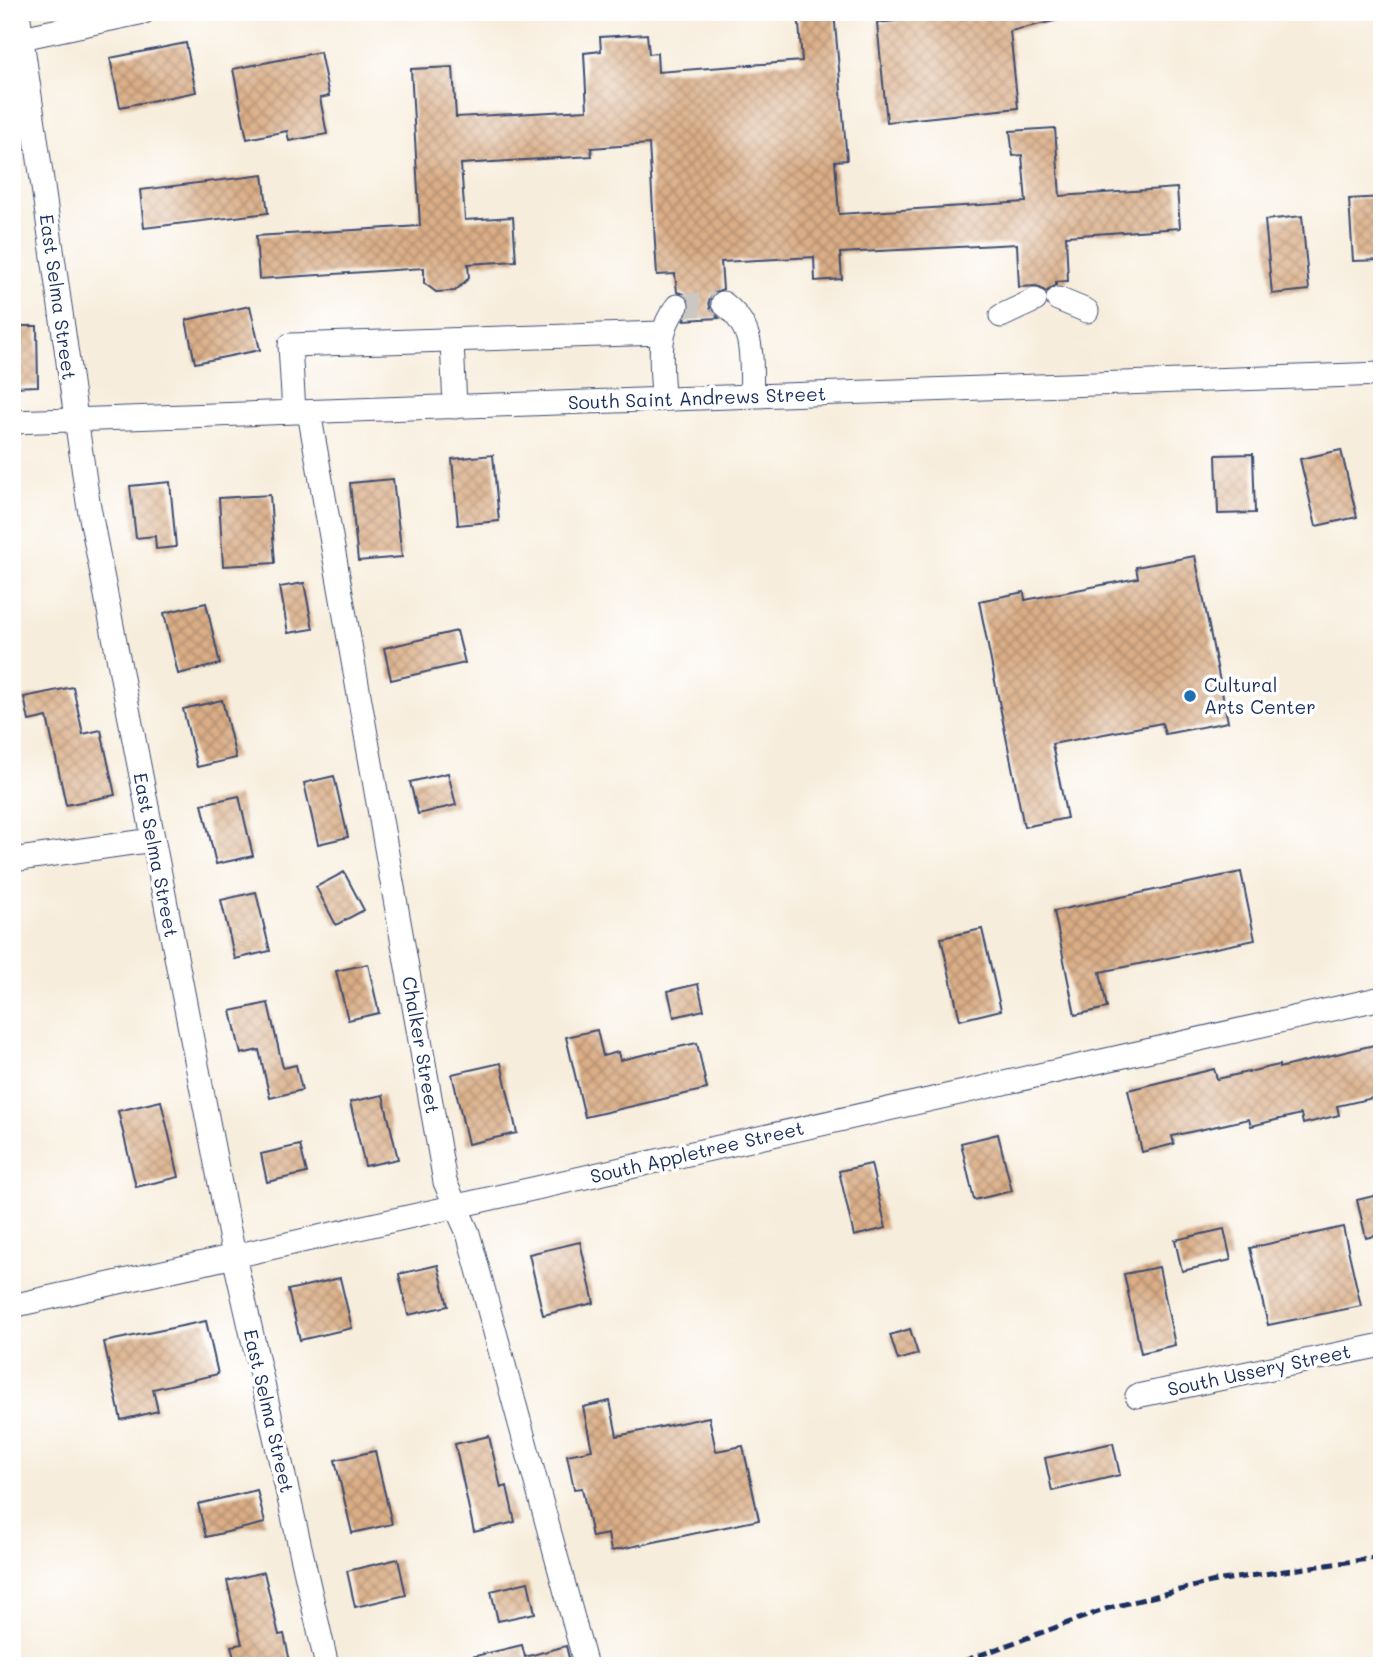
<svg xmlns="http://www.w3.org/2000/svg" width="1394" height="1678" viewBox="0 0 1394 1678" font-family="Mali,sans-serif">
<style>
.building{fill:url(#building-cross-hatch)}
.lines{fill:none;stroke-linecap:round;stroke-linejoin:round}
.minor-tunnel{stroke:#cbc7c3;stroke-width:23;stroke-dasharray:23 11;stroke-linecap:butt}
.minor-casing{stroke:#3c4c71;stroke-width:25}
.minor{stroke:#fff;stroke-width:23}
.rail{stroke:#1b2f5e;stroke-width:5;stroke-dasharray:10 5;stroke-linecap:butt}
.poi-dot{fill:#1f6fb2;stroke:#fff;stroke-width:2.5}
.labels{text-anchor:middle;stroke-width:7;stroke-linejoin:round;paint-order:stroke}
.street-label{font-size:19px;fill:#1b2f5e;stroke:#fff}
.poi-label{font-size:19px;fill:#1b2f5e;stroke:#fff;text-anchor:start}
</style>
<defs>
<pattern id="building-cross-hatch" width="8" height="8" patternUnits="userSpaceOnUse" patternTransform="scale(1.75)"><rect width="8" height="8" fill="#dbae86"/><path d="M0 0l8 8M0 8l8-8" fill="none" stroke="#b18e71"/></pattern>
</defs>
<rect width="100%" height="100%" fill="#fff"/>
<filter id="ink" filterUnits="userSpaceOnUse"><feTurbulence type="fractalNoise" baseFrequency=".0143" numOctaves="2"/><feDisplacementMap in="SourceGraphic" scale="14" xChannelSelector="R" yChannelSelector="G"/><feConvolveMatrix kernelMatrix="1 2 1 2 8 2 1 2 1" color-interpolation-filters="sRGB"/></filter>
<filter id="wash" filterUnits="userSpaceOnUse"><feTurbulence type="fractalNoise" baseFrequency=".00686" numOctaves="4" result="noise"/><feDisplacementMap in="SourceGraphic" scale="28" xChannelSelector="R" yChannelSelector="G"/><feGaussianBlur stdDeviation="1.57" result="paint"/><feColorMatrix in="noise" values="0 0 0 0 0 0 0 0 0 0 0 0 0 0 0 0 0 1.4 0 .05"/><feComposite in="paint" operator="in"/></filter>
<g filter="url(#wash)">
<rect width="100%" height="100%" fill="#f7eddc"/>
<g id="blocks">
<path class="building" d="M 798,12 L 834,12 L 847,160 L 835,161 L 839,214 L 1026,202 L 1022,155 L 1013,156 L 1010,131 L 1055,128 L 1060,196 L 1177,188 L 1180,228 L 1066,236 L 1068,281 L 1056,282 L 1056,285 L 1046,292 L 1037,286 L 1019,287 L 1017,244 L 840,253 L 842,279 L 815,281 L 814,257 L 721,262 L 723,289 L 713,293 L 709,301 L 710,308 L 719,318 L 684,320 L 691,308 L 690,301 L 684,294 L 677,292 L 675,274 L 657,275 L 649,144 L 591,148 L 592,156 L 461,164 L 465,220 L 513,217 L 516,261 L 468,264 L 469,278 L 455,291 L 436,292 L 424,283 L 424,268 L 259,279 L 256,236 L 420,226 L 411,69 L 453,67 L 456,117 L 587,110 L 584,53 L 601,51 L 600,37 L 647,34 L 649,54 L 657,53 L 658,72 L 802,61 Z
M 976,12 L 1058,12 L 1059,20 L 1010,31 L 1018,108 L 887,122 L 877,23 Z
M 186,43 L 196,92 L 120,107 L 110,58 Z
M 320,52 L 329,96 L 320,98 L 327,134 L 289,141 L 287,131 L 247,139 L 233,69 Z
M 263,175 L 268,213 L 144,228 L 140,190 Z
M 1382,197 L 1382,260 L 1353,261 L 1349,199 Z
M 1302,216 L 1309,290 L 1272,294 L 1265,220 Z
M 250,306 L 260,350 L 195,363 L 186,320 Z
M 12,326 L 37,326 L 38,386 L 12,387 Z
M 1341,450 L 1357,517 L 1316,526 L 1300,459 Z
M 1253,454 L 1255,513 L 1218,514 L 1216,455 Z
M 493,455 L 499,521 L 458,525 L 452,459 Z
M 393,479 L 402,557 L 358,561 L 350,483 Z
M 170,482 L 176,547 L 156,549 L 155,536 L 136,538 L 130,486 Z
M 270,495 L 275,563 L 223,566 L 219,498 Z
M 1195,556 L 1228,722 L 1165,734 L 1162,723 L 1052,744 L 1067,818 L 1024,827 L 979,601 L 1024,592 L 1025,600 L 1138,578 L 1136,567 Z
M 304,583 L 313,629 L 288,633 L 280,587 Z
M 206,603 L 220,664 L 178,674 L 164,613 Z
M 457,631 L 465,663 L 391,680 L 384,648 Z
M 73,687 L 83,734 L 101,730 L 115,795 L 66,805 L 47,717 L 29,721 L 24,697 Z
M 222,700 L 236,758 L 197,767 L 183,709 Z
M 448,773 L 456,805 L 418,814 L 410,782 Z
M 334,776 L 348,837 L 318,844 L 304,783 Z
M 239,796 L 253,856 L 216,864 L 202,804 Z
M 344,872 L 364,910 L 336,925 L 316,887 Z
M 1241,872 L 1255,940 L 1100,972 L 1107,1008 L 1075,1015 L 1054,911 Z
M 256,892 L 270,951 L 235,959 L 221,900 Z
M 982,929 L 1001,1010 L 960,1020 L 941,938 Z
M 368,964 L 379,1013 L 348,1020 L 336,971 Z
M 698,984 L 704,1010 L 674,1017 L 668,991 Z
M 268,1003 L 283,1068 L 296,1065 L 302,1090 L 270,1098 L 259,1050 L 241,1054 L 231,1011 Z
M 597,1030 L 603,1056 L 618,1052 L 620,1060 L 697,1043 L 707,1089 L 585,1117 L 566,1037 Z
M 1382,1043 L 1382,1096 L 1337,1106 L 1339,1115 L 1303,1124 L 1301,1114 L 1251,1126 L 1249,1119 L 1172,1136 L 1174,1144 L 1142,1152 L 1128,1090 L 1214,1069 L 1217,1079 L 1279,1065 L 1279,1068 Z
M 501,1063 L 517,1133 L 468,1144 L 452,1074 Z
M 383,1095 L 398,1159 L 365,1166 L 350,1102 Z
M 161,1101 L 179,1177 L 136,1187 L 118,1111 Z
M 998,1134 L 1012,1191 L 974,1200 L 961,1143 Z
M 300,1145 L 307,1173 L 267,1182 L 261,1154 Z
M 871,1164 L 886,1228 L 854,1236 L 839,1171 Z
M 1382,1194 L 1382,1234 L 1366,1238 L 1357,1200 Z
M 1343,1227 L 1361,1306 L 1268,1325 L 1250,1248 Z
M 1224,1229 L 1231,1260 L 1182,1271 L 1175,1240 Z
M 580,1242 L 594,1303 L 543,1315 L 529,1254 Z
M 438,1265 L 448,1306 L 408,1315 L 399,1274 Z
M 1159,1267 L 1175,1345 L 1141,1353 L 1124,1274 Z
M 340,1278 L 352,1328 L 300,1340 L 288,1290 Z
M 206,1321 L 218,1374 L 153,1389 L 158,1411 L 121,1420 L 104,1342 Z
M 910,1329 L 918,1354 L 898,1360 L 890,1335 Z
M 610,1401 L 617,1436 L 709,1417 L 716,1451 L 743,1446 L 759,1520 L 611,1551 L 608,1534 L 592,1537 L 582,1488 L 574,1489 L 567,1455 L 592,1450 L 583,1407 Z
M 489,1436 L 501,1488 L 507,1486 L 515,1522 L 474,1532 L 455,1444 Z
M 1113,1443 L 1120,1475 L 1052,1491 L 1045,1458 Z
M 375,1451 L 392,1524 L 352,1533 L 335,1460 Z
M 257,1490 L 265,1523 L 206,1537 L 198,1504 Z
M 398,1559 L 406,1595 L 355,1607 L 347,1571 Z
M 264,1572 L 279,1635 L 284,1634 L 291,1666 L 236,1666 L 231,1646 L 242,1644 L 227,1581 Z
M 528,1582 L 535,1613 L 498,1621 L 491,1591 Z
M 522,1645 L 525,1657 L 566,1646 L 571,1666 L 468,1666 L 467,1658 Z"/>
</g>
</g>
<g filter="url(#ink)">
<use href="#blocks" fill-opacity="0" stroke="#3c4c71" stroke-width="2"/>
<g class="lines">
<path class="minor-tunnel" d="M 677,306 L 723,303"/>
<defs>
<path id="minor" d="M 18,12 L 88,502 L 234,1256 L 327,1666
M 12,40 L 144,12
M 1058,299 L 1087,311
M 723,303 C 757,329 750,356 752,396
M 1001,316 L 1035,300
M 452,341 L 455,407
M 663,399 C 662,366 655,332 677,306
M 294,412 L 290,345 L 661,333
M 309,412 L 445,1182 L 468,1233 L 586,1666
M 12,422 L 1382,374
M 12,860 L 153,840
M 12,1306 L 1382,998
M 1137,1396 L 1382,1345"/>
</defs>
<use href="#minor" class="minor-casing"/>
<use href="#minor" class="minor"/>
<path class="rail" d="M 950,1666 L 1109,1608 L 1215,1581 L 1382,1557"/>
</g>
</g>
<circle class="poi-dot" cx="1190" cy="696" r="7"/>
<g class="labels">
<g class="street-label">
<text transform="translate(58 297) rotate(82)" y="7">East Selma Street</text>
<text transform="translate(697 398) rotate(-2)" y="7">South Saint Andrews Street</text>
<text transform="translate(156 855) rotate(79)" y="7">East Selma Street</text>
<text transform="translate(421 1045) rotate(80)" y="7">Chalker Street</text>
<text transform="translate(697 1152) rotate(-13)" y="7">South Appletree Street</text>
<text transform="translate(1259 1370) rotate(-12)" y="7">South Ussery Street</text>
<text transform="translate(269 1411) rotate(77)" y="7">East Selma Street</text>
</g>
<g class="poi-label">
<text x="1204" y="692">Cultural<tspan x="1204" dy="22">Arts Center</tspan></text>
</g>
</g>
<rect width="1394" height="1678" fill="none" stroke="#fff" stroke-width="42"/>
</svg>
